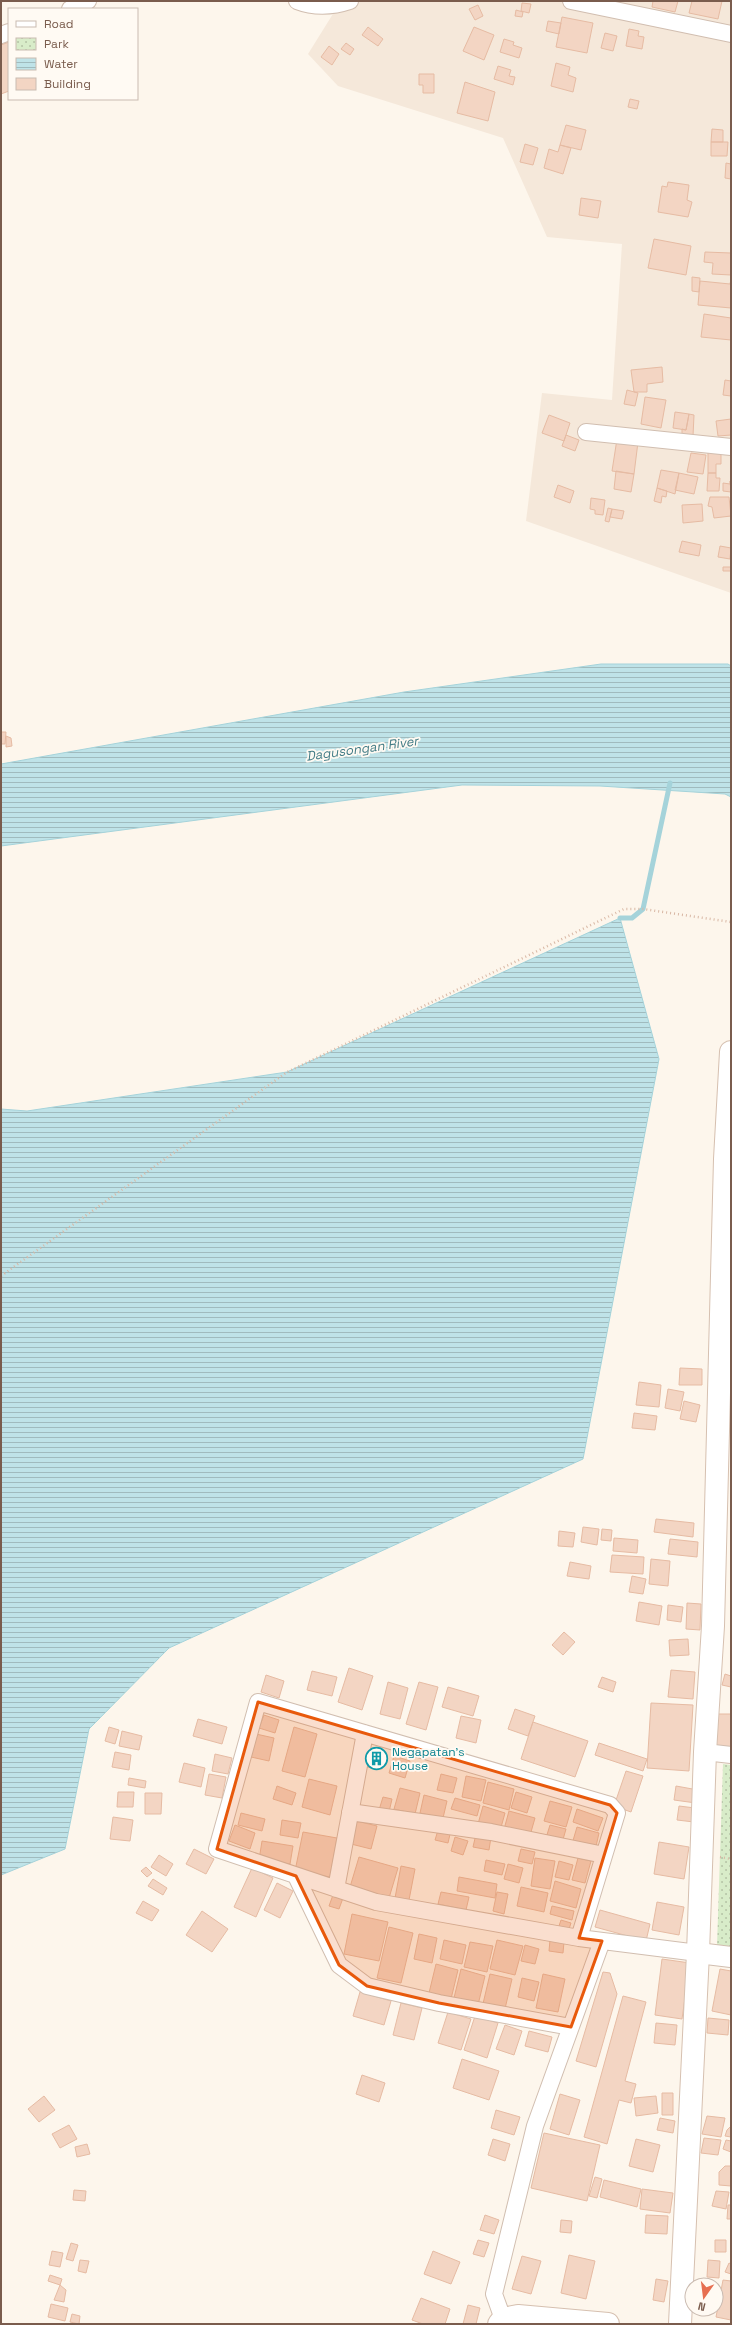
<svg xmlns="http://www.w3.org/2000/svg" width="732" height="2325" viewBox="0 0 732 2325" font-family="'Space Grotesk',sans-serif">
<style>
.residential{fill:#f5e8da}
.park{fill:url(#park-dots)}
.water{fill:url(#water-rules);stroke:#a5d3da}
.lines{fill:none;stroke-linecap:round;stroke-linejoin:round}
.stream{stroke:#a5d3da;stroke-width:5}
.building{fill:#f3d5c3;stroke:#e6bba3}
.minor-casing{stroke:#d1beb0;stroke-width:18}
.tertiary-casing{stroke:#d1beb0;stroke-width:22}
.secondary-casing{stroke:#d6c0b0;stroke-width:24}
.path{stroke:#d9b8a5;stroke-width:2.5;stroke-dasharray:1 3;stroke-linecap:butt}
.minor{stroke:#fff;stroke-width:16}
.tertiary{stroke:#fff;stroke-width:20}
.secondary{stroke:#fff;stroke-width:22}
.marked{fill:#e8590c;fill-opacity:0.2;stroke:#e8590c;stroke-width:3;stroke-linejoin:round}
.labels{text-anchor:middle;stroke-width:3.5;stroke-linejoin:round;paint-order:stroke}
.culture-label{font-size:12px;fill:#0d838f;stroke:#fffaf3;text-anchor:start}
.water-label{font-size:13px;font-style:italic;fill:#437c86;stroke:#fffaf3}
</style>
<defs>
<pattern id="park-dots" width="8" height="8" patternUnits="userSpaceOnUse"><rect width="8" height="8" fill="#d8ecc9"/><path d="M2 2h.1M6 6h.1" fill="none" stroke="#b4c2a5" stroke-width="1.8" stroke-linecap="round"/></pattern>
<pattern id="water-rules" width="6" height="5" patternUnits="userSpaceOnUse"><rect width="6" height="5" fill="#bfe3e8"/><path d="M0 2.5h6" fill="none" stroke="#a0bbbe"/></pattern>
</defs>
<rect width="100%" height="100%" fill="#fdf6ec"/>
<path class="residential" d="M 341,1 L 731,1 L 731,593 L 526,521 L 542,393 L 612,400 L 622,244 L 547,237 L 503,138 L 338,86 L 308,54 Z"/>
<path class="park" d="M 723,1764 L 731,1765 L 731,1948 L 717,1946 Z"/>
<path class="water" d="M 601,664 L 728,664 L 731,666 L 731,797 L 725,794 L 600,786 L 462,785 L 1,846 L 1,764 L 404,692 Z
M 620,918 L 659,1059 L 583,1459 L 169,1648 L 89,1729 L 65,1849 L 1,1875 L 1,1109 L 27,1111 L 287,1072 Z"/>
<g class="lines">
<path class="stream" d="M 620,918 L 632,918 L 643,909 L 670,783"/>
</g>
<path class="building" d="M 653,1 L 678,1 L 675,12 L 652,7 Z
M 692,1 L 722,1 L 718,19 L 689,13 Z
M 522,3 L 531,4 L 529,13 L 521,11 Z
M 478,5 L 483,16 L 475,20 L 469,9 Z
M 516,10 L 523,12 L 522,17 L 515,16 Z
M 562,17 L 593,23 L 587,53 L 556,47 Z
M 548,21 L 561,23 L 559,34 L 546,31 Z
M 368,27 L 383,39 L 378,46 L 362,35 Z
M 474,27 L 494,35 L 484,60 L 463,51 Z
M 629,29 L 639,31 L 638,36 L 644,37 L 642,49 L 626,46 Z
M 605,33 L 617,36 L 613,51 L 601,48 Z
M 504,39 L 514,42 L 513,45 L 522,48 L 519,58 L 500,52 Z
M 9,42 L 9,91 L 1,94 L 1,45 Z
M 346,43 L 354,49 L 350,55 L 341,49 Z
M 329,46 L 339,54 L 332,65 L 321,57 Z
M 556,63 L 570,67 L 568,75 L 576,78 L 573,92 L 551,86 Z
M 498,66 L 511,70 L 509,76 L 515,77 L 513,85 L 494,79 Z
M 419,74 L 434,74 L 434,93 L 423,93 L 423,85 L 419,85 Z
M 465,82 L 495,92 L 488,121 L 457,113 Z
M 630,99 L 639,101 L 637,109 L 628,107 Z
M 566,125 L 586,130 L 581,150 L 560,145 Z
M 712,129 L 723,130 L 723,142 L 711,142 Z
M 711,142 L 728,142 L 727,156 L 711,156 Z
M 525,144 L 538,148 L 533,165 L 520,162 Z
M 560,145 L 571,148 L 563,174 L 544,168 L 549,149 L 558,152 Z
M 726,163 L 731,164 L 731,179 L 725,178 Z
M 668,182 L 689,185 L 687,200 L 692,202 L 688,217 L 658,212 L 662,186 L 667,187 Z
M 581,198 L 601,201 L 598,218 L 579,215 Z
M 654,239 L 691,246 L 686,275 L 648,268 Z
M 705,252 L 731,253 L 731,275 L 712,274 L 713,263 L 704,262 Z
M 692,277 L 700,278 L 699,292 L 692,291 Z
M 731,279 L 731,308 L 698,305 L 700,281 L 730,284 Z
M 704,314 L 731,318 L 731,340 L 701,337 Z
M 662,367 L 663,382 L 647,384 L 647,392 L 634,392 L 631,370 Z
M 725,380 L 731,381 L 731,396 L 723,395 Z
M 627,390 L 638,393 L 635,406 L 624,404 Z
M 645,397 L 666,400 L 661,428 L 641,424 Z
M 675,412 L 689,414 L 686,430 L 673,428 Z
M 689,414 L 694,415 L 693,436 L 682,435 L 682,429 L 686,430 Z
M 549,415 L 570,423 L 564,441 L 542,433 Z
M 731,419 L 731,435 L 718,436 L 716,421 Z
M 566,435 L 579,440 L 575,451 L 562,446 Z
M 617,439 L 638,442 L 634,474 L 612,471 Z
M 708,452 L 721,452 L 721,464 L 716,464 L 716,473 L 708,473 Z
M 691,453 L 706,455 L 703,474 L 687,472 Z
M 661,470 L 679,473 L 675,494 L 657,488 Z
M 616,471 L 634,474 L 631,492 L 614,489 Z
M 679,473 L 698,477 L 694,494 L 675,490 Z
M 708,473 L 716,473 L 716,478 L 720,478 L 719,491 L 707,491 Z
M 730,481 L 731,492 L 723,491 L 723,483 L 730,484 Z
M 558,485 L 574,491 L 570,503 L 554,497 Z
M 657,488 L 667,491 L 666,497 L 662,496 L 661,503 L 654,501 Z
M 710,497 L 729,497 L 731,516 L 714,518 L 712,507 L 708,506 Z
M 591,498 L 605,500 L 603,515 L 595,514 L 595,510 L 590,509 Z
M 702,504 L 703,521 L 683,523 L 682,505 Z
M 608,508 L 612,509 L 609,522 L 605,521 Z
M 612,509 L 624,511 L 622,519 L 610,517 Z
M 682,541 L 701,545 L 699,556 L 679,552 Z
M 720,546 L 731,548 L 730,559 L 718,557 Z
M 723,567 L 731,567 L 731,571 L 723,571 Z
M 1,732 L 6,732 L 5,744 L 1,744 Z
M 6,736 L 11,738 L 12,746 L 6,747 Z
M 680,1368 L 702,1369 L 702,1385 L 679,1385 Z
M 639,1382 L 661,1385 L 659,1407 L 636,1405 Z
M 668,1389 L 684,1392 L 680,1411 L 665,1408 Z
M 684,1401 L 700,1405 L 696,1422 L 680,1419 Z
M 634,1413 L 657,1416 L 655,1430 L 632,1428 Z
M 656,1519 L 694,1523 L 693,1537 L 654,1532 Z
M 583,1527 L 599,1529 L 597,1545 L 581,1542 Z
M 602,1529 L 612,1530 L 611,1541 L 601,1540 Z
M 559,1531 L 575,1533 L 573,1547 L 558,1546 Z
M 614,1538 L 638,1540 L 637,1553 L 613,1551 Z
M 670,1539 L 698,1542 L 697,1557 L 668,1554 Z
M 612,1555 L 644,1557 L 643,1574 L 610,1572 Z
M 651,1559 L 670,1561 L 668,1586 L 649,1584 Z
M 570,1562 L 591,1566 L 589,1579 L 567,1576 Z
M 632,1576 L 646,1579 L 643,1594 L 629,1592 Z
M 639,1602 L 662,1606 L 659,1625 L 636,1621 Z
M 687,1603 L 701,1604 L 700,1630 L 686,1629 Z
M 668,1605 L 683,1607 L 681,1622 L 667,1620 Z
M 564,1632 L 575,1642 L 563,1655 L 552,1645 Z
M 688,1639 L 689,1655 L 670,1656 L 669,1640 Z
M 349,1668 L 373,1676 L 362,1710 L 338,1702 Z
M 671,1670 L 695,1672 L 693,1699 L 668,1697 Z
M 312,1671 L 337,1677 L 332,1696 L 307,1690 Z
M 725,1674 L 731,1676 L 731,1687 L 722,1685 Z
M 266,1675 L 284,1681 L 279,1698 L 261,1692 Z
M 602,1677 L 616,1682 L 613,1692 L 598,1687 Z
M 388,1682 L 408,1688 L 400,1719 L 380,1714 Z
M 419,1682 L 438,1687 L 426,1730 L 406,1724 Z
M 448,1687 L 479,1696 L 473,1716 L 442,1707 Z
M 651,1703 L 693,1705 L 689,1771 L 647,1768 Z
M 515,1709 L 535,1716 L 528,1736 L 508,1729 Z
M 712,1714 L 731,1714 L 731,1750 L 713,1750 Z
M 264,1715 L 279,1720 L 275,1733 L 259,1728 Z
M 461,1716 L 481,1720 L 476,1743 L 456,1738 Z
M 198,1719 L 227,1727 L 222,1744 L 193,1736 Z
M 533,1722 L 588,1741 L 575,1777 L 521,1759 Z
M 109,1727 L 119,1730 L 115,1744 L 105,1741 Z
M 294,1727 L 317,1734 L 305,1777 L 282,1771 Z
M 122,1731 L 142,1736 L 139,1750 L 119,1746 Z
M 256,1734 L 274,1738 L 269,1761 L 251,1757 Z
M 599,1743 L 647,1759 L 643,1771 L 595,1755 Z
M 371,1749 L 385,1752 L 382,1769 L 367,1767 Z
M 115,1752 L 131,1755 L 129,1770 L 112,1767 Z
M 215,1754 L 232,1758 L 228,1774 L 212,1771 Z
M 394,1756 L 410,1761 L 405,1778 L 389,1773 Z
M 184,1763 L 205,1768 L 201,1787 L 179,1782 Z
M 626,1771 L 643,1776 L 631,1812 L 614,1806 Z
M 209,1774 L 226,1777 L 222,1798 L 205,1795 Z
M 441,1774 L 457,1778 L 453,1793 L 437,1790 Z
M 466,1776 L 486,1780 L 481,1801 L 462,1797 Z
M 129,1778 L 146,1781 L 145,1788 L 128,1785 Z
M 309,1779 L 337,1786 L 330,1815 L 302,1807 Z
M 488,1782 L 514,1789 L 509,1810 L 483,1803 Z
M 277,1786 L 296,1793 L 292,1805 L 273,1799 Z
M 676,1786 L 698,1790 L 696,1803 L 674,1800 Z
M 400,1788 L 420,1793 L 415,1814 L 394,1809 Z
M 118,1792 L 134,1792 L 133,1807 L 117,1807 Z
M 516,1792 L 532,1797 L 527,1813 L 511,1808 Z
M 145,1793 L 162,1793 L 161,1814 L 145,1814 Z
M 424,1795 L 447,1801 L 443,1818 L 420,1813 Z
M 383,1797 L 392,1799 L 389,1812 L 379,1810 Z
M 455,1798 L 480,1805 L 477,1816 L 451,1809 Z
M 550,1801 L 572,1807 L 566,1827 L 544,1821 Z
M 483,1806 L 505,1813 L 500,1831 L 478,1824 Z
M 679,1806 L 695,1808 L 694,1822 L 677,1820 Z
M 577,1809 L 603,1818 L 598,1831 L 573,1822 Z
M 509,1811 L 535,1818 L 529,1839 L 503,1833 Z
M 241,1813 L 265,1819 L 262,1831 L 238,1825 Z
M 113,1817 L 133,1820 L 130,1841 L 110,1839 Z
M 282,1820 L 301,1823 L 298,1838 L 280,1835 Z
M 357,1821 L 377,1826 L 371,1849 L 351,1844 Z
M 235,1825 L 255,1833 L 250,1849 L 229,1841 Z
M 550,1825 L 566,1829 L 562,1843 L 546,1838 Z
M 439,1827 L 451,1830 L 448,1843 L 435,1840 Z
M 577,1827 L 599,1833 L 595,1851 L 572,1844 Z
M 303,1832 L 337,1838 L 330,1877 L 295,1871 Z
M 476,1834 L 491,1837 L 489,1850 L 473,1847 Z
M 455,1837 L 468,1841 L 463,1855 L 451,1851 Z
M 262,1841 L 293,1846 L 290,1864 L 259,1860 Z
M 659,1842 L 689,1847 L 684,1879 L 654,1874 Z
M 194,1849 L 214,1859 L 206,1874 L 186,1864 Z
M 521,1849 L 535,1852 L 532,1864 L 518,1861 Z
M 159,1855 L 173,1864 L 166,1876 L 151,1867 Z
M 359,1857 L 398,1868 L 389,1898 L 350,1887 Z
M 535,1858 L 555,1861 L 550,1889 L 531,1886 Z
M 578,1858 L 591,1861 L 585,1883 L 572,1880 Z
M 486,1860 L 505,1864 L 502,1875 L 484,1871 Z
M 559,1861 L 573,1865 L 569,1880 L 555,1877 Z
M 508,1864 L 523,1868 L 519,1883 L 504,1879 Z
M 401,1866 L 415,1869 L 409,1900 L 395,1898 Z
M 146,1867 L 152,1873 L 147,1877 L 141,1871 Z
M 252,1868 L 273,1878 L 256,1917 L 234,1907 Z
M 459,1877 L 497,1884 L 495,1898 L 457,1891 Z
M 153,1879 L 167,1888 L 163,1895 L 148,1886 Z
M 555,1881 L 581,1889 L 576,1908 L 550,1901 Z
M 277,1883 L 293,1891 L 280,1918 L 264,1910 Z
M 521,1887 L 548,1893 L 544,1912 L 517,1906 Z
M 441,1892 L 469,1897 L 466,1910 L 438,1904 Z
M 497,1892 L 508,1894 L 504,1914 L 493,1911 Z
M 333,1895 L 343,1898 L 339,1909 L 329,1906 Z
M 143,1901 L 159,1910 L 152,1921 L 136,1913 Z
M 657,1902 L 684,1907 L 679,1935 L 652,1930 Z
M 552,1906 L 574,1911 L 572,1920 L 550,1914 Z
M 600,1910 L 650,1924 L 646,1941 L 595,1927 Z
M 202,1911 L 228,1929 L 212,1952 L 186,1935 Z
M 352,1914 L 388,1922 L 379,1961 L 344,1954 Z
M 561,1920 L 571,1923 L 568,1932 L 558,1929 Z
M 389,1927 L 413,1933 L 401,1983 L 377,1978 Z
M 419,1934 L 437,1938 L 432,1963 L 414,1959 Z
M 444,1940 L 466,1945 L 462,1964 L 440,1959 Z
M 497,1940 L 523,1946 L 515,1975 L 490,1969 Z
M 550,1940 L 564,1942 L 563,1953 L 549,1951 Z
M 470,1942 L 493,1946 L 487,1972 L 464,1967 Z
M 525,1945 L 539,1949 L 535,1964 L 521,1961 Z
M 662,1959 L 690,1963 L 682,2019 L 655,2015 Z
M 436,1964 L 458,1970 L 451,1999 L 429,1993 Z
M 461,1969 L 485,1976 L 478,2005 L 454,1998 Z
M 720,1969 L 731,1971 L 731,2015 L 712,2011 Z
M 603,1972 L 610,1973 L 617,1994 L 596,2067 L 576,2061 Z
M 490,1974 L 512,1979 L 504,2013 L 482,2008 Z
M 543,1974 L 565,1979 L 558,2012 L 536,2008 Z
M 522,1978 L 539,1982 L 534,2001 L 518,1997 Z
M 360,1992 L 391,2001 L 384,2025 L 353,2016 Z
M 623,1996 L 646,2002 L 625,2081 L 636,2084 L 631,2103 L 619,2100 L 607,2144 L 584,2137 Z
M 401,2003 L 422,2008 L 414,2040 L 393,2035 Z
M 448,2012 L 471,2019 L 461,2050 L 438,2043 Z
M 475,2016 L 498,2023 L 487,2058 L 464,2050 Z
M 708,2018 L 729,2020 L 728,2035 L 707,2033 Z
M 656,2023 L 677,2025 L 675,2045 L 654,2043 Z
M 505,2025 L 522,2031 L 514,2055 L 496,2049 Z
M 529,2031 L 552,2037 L 548,2052 L 525,2046 Z
M 462,2059 L 499,2071 L 489,2100 L 453,2088 Z
M 362,2075 L 385,2083 L 379,2102 L 356,2094 Z
M 662,2093 L 673,2093 L 673,2115 L 662,2115 Z
M 560,2094 L 580,2100 L 569,2135 L 550,2129 Z
M 44,2096 L 55,2110 L 39,2122 L 28,2109 Z
M 656,2096 L 658,2113 L 636,2116 L 634,2098 Z
M 496,2110 L 520,2117 L 514,2135 L 491,2128 Z
M 707,2116 L 725,2118 L 721,2137 L 702,2134 Z
M 660,2118 L 675,2121 L 673,2133 L 657,2130 Z
M 69,2125 L 77,2139 L 60,2148 L 52,2134 Z
M 731,2126 L 731,2137 L 725,2136 L 727,2130 Z
M 544,2133 L 600,2145 L 587,2201 L 531,2188 Z
M 704,2138 L 721,2140 L 718,2155 L 701,2153 Z
M 493,2139 L 510,2144 L 505,2161 L 488,2155 Z
M 636,2139 L 660,2145 L 653,2172 L 629,2166 Z
M 726,2140 L 731,2141 L 731,2152 L 723,2149 Z
M 87,2144 L 90,2154 L 77,2157 L 75,2147 Z
M 725,2166 L 731,2166 L 731,2186 L 719,2185 L 719,2172 Z
M 595,2177 L 602,2179 L 597,2198 L 589,2196 Z
M 604,2180 L 641,2189 L 637,2207 L 600,2197 Z
M 642,2189 L 673,2193 L 670,2213 L 640,2209 Z
M 74,2190 L 86,2191 L 85,2201 L 73,2200 Z
M 716,2191 L 729,2192 L 726,2209 L 712,2206 Z
M 728,2205 L 731,2205 L 731,2219 L 727,2219 Z
M 485,2215 L 499,2220 L 494,2234 L 480,2230 Z
M 646,2215 L 668,2216 L 667,2234 L 645,2233 Z
M 561,2220 L 572,2221 L 571,2233 L 560,2232 Z
M 478,2240 L 489,2243 L 484,2257 L 473,2254 Z
M 715,2240 L 726,2240 L 726,2252 L 715,2252 Z
M 71,2243 L 78,2245 L 73,2261 L 66,2259 Z
M 52,2251 L 63,2253 L 60,2267 L 49,2265 Z
M 433,2251 L 460,2262 L 451,2284 L 424,2274 Z
M 569,2255 L 595,2261 L 586,2299 L 561,2293 Z
M 522,2256 L 541,2261 L 531,2294 L 512,2289 Z
M 80,2260 L 89,2261 L 86,2273 L 78,2271 Z
M 708,2260 L 720,2261 L 719,2278 L 707,2277 Z
M 729,2263 L 731,2264 L 731,2274 L 725,2272 Z
M 50,2275 L 62,2279 L 60,2285 L 48,2281 Z
M 656,2279 L 668,2281 L 664,2302 L 653,2300 Z
M 723,2280 L 731,2281 L 731,2320 L 716,2317 Z
M 60,2285 L 66,2290 L 64,2302 L 54,2300 Z
M 421,2298 L 450,2309 L 445,2324 L 423,2324 L 412,2320 Z
M 51,2304 L 68,2308 L 65,2321 L 48,2317 Z
M 468,2305 L 480,2308 L 476,2324 L 463,2324 Z
M 72,2314 L 80,2316 L 79,2324 L 70,2322 Z"/>
<g class="lines">
<defs>
<path id="minor" d="M 297,1 C 315,8 332,7 350,1
M 571,1 L 731,34
M 70,9 L 88,1
M 1,35 L 9,32
M 586,432 L 731,447
M 705,1752 L 731,1755
M 350,1812 L 491,1832 L 604,1855
M 296,1876 L 339,1965 L 367,1986 L 439,2003 L 571,2027
M 336,1889 L 365,1733
M 579,1938 L 617,1813 L 610,1805 L 258,1702 L 217,1849 L 376,1902 L 579,1938 L 698,1953
M 503,2319 L 494,2294 L 535,2126 L 602,1941"/>
<path id="tertiary" d="M 698,1953 L 731,1957"/>
<path id="secondary" d="M 499,2324 L 503,2319 L 518,2316 L 608,2324
M 680,2324 L 698,1953 L 705,1752 L 713,1626 L 725,1159 L 731,1052"/>
</defs>
<use href="#minor" class="minor-casing"/>
<use href="#tertiary" class="tertiary-casing"/>
<use href="#secondary" class="secondary-casing"/>
<path class="path" d="M 1,596 L 3,596
M 1,1276 L 287,1072 L 306,1063 L 624,909 L 643,909 L 731,922
M 720,1857 L 731,1859"/>
<use href="#minor" class="minor"/>
<use href="#tertiary" class="tertiary"/>
<use href="#secondary" class="secondary"/>
</g>
<path class="marked" d="M 258,1702 L 610,1805 L 617,1813 L 579,1938 L 602,1941 L 571,2027 L 439,2003 L 367,1986 L 339,1965 L 296,1876 L 217,1849 Z"/>
<defs>
<symbol id="building-ring" viewBox="-11 -11 22 22"><circle r="9.5" fill="#fffaf3" stroke="#0f9aa8" stroke-width="1.5"/><path d="M-4-6H4V6H1V3H-1V6H-4ZM-2.5-4.3h1.7v1.8h-1.7ZM.8-4.3h1.7v1.8H.8ZM-2.5-1h1.7V.8h-1.7ZM.8-1h1.7V.8H.8Z" fill="#0f9aa8"/></symbol>
</defs>
<g fill-rule="evenodd">
<use href="#building-ring" x="364" y="1746" width="25" height="25"/>
</g>
<g class="labels">
<g class="culture-label">
<text x="392" y="1756">Negapatan's<tspan x="392" dy="14">House</tspan></text>
</g>
<g class="water-label">
<text transform="translate(362 748) rotate(-8)" y="5">Dagusongan River</text>
</g>
</g>
<rect width="732" height="2325" fill="none" stroke="#7a5c4d" stroke-width="4"/>
<rect x="8" y="8" width="130" height="92" fill="#fffaf3" stroke="#cabbb1"/>
<rect x="16" y="21" width="20" height="6" fill="#ffffff" stroke="#cabbb1"/>
<text x="44" y="28" font-size="12" fill="#7a5c4d">Road</text>
<rect x="16" y="38" width="20" height="12" fill="url(#park-dots)" stroke="#cabbb1"/>
<text x="44" y="48" font-size="12" fill="#7a5c4d">Park</text>
<rect x="16" y="58" width="20" height="12" fill="url(#water-rules)" stroke="#cabbb1"/>
<text x="44" y="68" font-size="12" fill="#7a5c4d">Water</text>
<rect x="16" y="78" width="20" height="12" fill="#f3d5c3" stroke="#cabbb1"/>
<text x="44" y="88" font-size="12" fill="#7a5c4d">Building</text>
<g transform="translate(704 2297) rotate(194)"><circle r="19" fill="#fffaf3" stroke="#cabbb1"/>
<path d="M0-3L7 15L0 10L-7 15Z" fill="#e76f51"/>
<text y="-6" font-size="11" font-weight="bold" text-anchor="middle" fill="#7a5c4d">N</text>
</g>
</svg>
